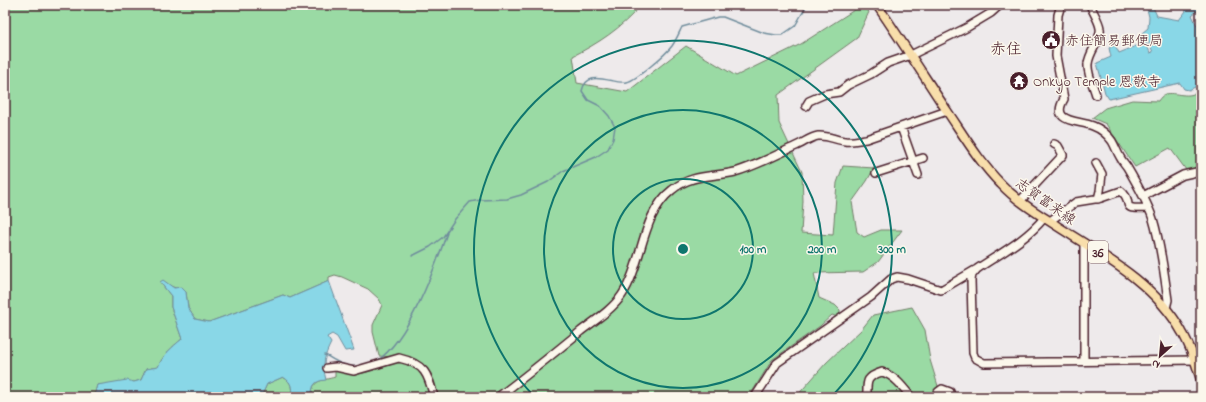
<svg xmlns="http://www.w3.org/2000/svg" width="1206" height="402" viewBox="0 0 1206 402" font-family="'Indie Flower','Klee One',sans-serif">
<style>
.green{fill:#9adaa4;stroke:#727c68}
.water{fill:#89d7e7;stroke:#708d9c}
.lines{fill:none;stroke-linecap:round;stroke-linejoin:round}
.stream{stroke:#708d9c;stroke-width:1.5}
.minor-casing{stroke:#4a1f2b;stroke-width:10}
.major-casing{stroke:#4a1f2b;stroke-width:11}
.minor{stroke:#fbf7ec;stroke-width:7}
.major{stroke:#f8deab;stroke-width:8}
.ring{fill:none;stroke:#0f766e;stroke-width:2}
.labels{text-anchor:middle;stroke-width:3;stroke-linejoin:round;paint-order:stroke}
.shield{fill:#fbf7ec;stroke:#7f6065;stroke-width:1}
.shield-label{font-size:13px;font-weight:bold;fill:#4a1f2b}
.poi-label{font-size:14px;fill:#4a1f2b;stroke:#fbf7ec;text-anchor:start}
.street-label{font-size:14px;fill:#4a1f2b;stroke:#fbf7ec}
.quarter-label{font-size:16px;fill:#4a1f2b;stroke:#fbf7ec}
.centre{fill:#0f766e;stroke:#fbf7ec;stroke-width:2}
.ring-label{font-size:12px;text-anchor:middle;font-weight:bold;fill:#0f766e;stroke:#fbf7ec;stroke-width:3;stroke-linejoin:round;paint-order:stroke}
</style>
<rect width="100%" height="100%" fill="#eeeaeb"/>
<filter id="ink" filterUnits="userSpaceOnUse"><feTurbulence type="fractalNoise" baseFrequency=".025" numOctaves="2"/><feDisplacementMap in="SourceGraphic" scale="8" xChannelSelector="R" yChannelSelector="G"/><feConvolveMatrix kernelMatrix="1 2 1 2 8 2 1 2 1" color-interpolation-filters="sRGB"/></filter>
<g filter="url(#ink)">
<path class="green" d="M 5,5 L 675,5 L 655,7 L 640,6 C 622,28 597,44 573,56 L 577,83 L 627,92 L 686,46 L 736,76 L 801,44 L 862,5 L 869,12 L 857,38 L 778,95 L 779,123 L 802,172 L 803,201 L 801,233 L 833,235 L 837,183 L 843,166 L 874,168 L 867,181 L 852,202 L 857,232 L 864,237 L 881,230 L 902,230 L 878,262 L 863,272 L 814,273 L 819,298 L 835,305 L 840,310 L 840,318 L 832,315 L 820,326 L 772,360 L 749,397 L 435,397 L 430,374 L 407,358 L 379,356 L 373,332 L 373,325 L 382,305 L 379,299 L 368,289 L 342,277 L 335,275 L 329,277 L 329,281 L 290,298 L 283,295 L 209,322 L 195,319 L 188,308 L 186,292 L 160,282 L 171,296 L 171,307 L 182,339 C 172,347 163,355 158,367 L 146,369 L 141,380 L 134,382 L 97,385 L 94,397 L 5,397 Z
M 1201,90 L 1201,175 L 1195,177 L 1189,174 L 1170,148 L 1135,167 L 1106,124 L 1092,118 L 1105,108 L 1132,100 L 1158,101 C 1166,88 1176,96 1189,95 C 1193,95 1197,92 1201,90 Z
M 912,307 L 925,330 L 930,360 L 938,386 L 935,397 L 796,397 L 826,363 L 861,330 L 873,315 Z
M 400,362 C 421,368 426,376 430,397 L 312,397 C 311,379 322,381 335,377 L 335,371 C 342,369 347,374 354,374 C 369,374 385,365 400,362 Z
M 283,377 C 293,383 291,387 292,397 L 261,397 L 267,384 Z"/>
<path class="water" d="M 1146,5 L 1155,5 L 1153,7 L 1157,16 L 1179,20 L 1186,11 L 1185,5 L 1201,5 L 1201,8 L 1192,15 L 1197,26 L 1201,25 L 1201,84 L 1189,90 L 1184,89 L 1180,83 L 1109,99 L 1105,93 L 1097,63 L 1111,57 L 1109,48 L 1115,45 L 1119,53 L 1146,42 L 1150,53 L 1153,52 L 1148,41 L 1142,33 L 1148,28 L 1149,17 Z
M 163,280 L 174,288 L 181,287 L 186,292 L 188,308 L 195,319 L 209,322 L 283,295 L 290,298 L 329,281 L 354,350 L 345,351 L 337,337 L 332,334 L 327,337 L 331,343 C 324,357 322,364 326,380 C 314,381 312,385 312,397 L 292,397 C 291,387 293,383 283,377 L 267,384 L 261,397 L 94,397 L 97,385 L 127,380 L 134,382 L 141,380 L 146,369 L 158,367 C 163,355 172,347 182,339 L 171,307 L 171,296 L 160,282 Z"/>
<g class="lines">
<path class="stream" d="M 412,256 L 430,247 L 443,237 L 455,219 L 470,202 L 480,200 L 507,199 L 521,195 L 548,182 L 563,171 L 596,157 L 608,149 L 613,139 L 615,127 L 609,116 L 600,106 L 588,100 L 582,91 C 587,67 613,85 627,82 C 636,80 666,54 672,46 C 676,40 679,33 682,27 L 718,17 L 723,17 L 764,33 L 776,35 L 782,35 L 795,26 L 807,5
M 324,355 C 329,356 331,359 336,361 C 342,365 350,366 358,367
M 377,361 C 409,339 434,270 447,233"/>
<defs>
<path id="minor" d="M 1061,5 L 1058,15 L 1056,56 L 1064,99 C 1050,123 1078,120 1093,126 C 1101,129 1107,134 1112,141 C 1115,146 1117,152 1120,157 C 1122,161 1125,164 1127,167 C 1137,184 1147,201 1153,219 C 1161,245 1164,273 1168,300 L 1166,308
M 1090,5 C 1093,12 1099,21 1100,28 C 1102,40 1089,51 1088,64 C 1087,73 1093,85 1096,95
M 806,106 L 809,101 L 825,94 L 839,92 L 848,85 L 871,74 L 888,63 L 911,55 L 966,28 L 991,13 L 1000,5
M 901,127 L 918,175
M 1096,163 L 1102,174 L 1100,191 L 1098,199
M 876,173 L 923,158
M 1143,196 L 1183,175 L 1201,171
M 1020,201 L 1063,155 L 1058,146 L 1054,144
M 1044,218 C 1026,240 1001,253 977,269 L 972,275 L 971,280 L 973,353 L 975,358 L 984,363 L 1195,360
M 1050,221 L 1076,202 L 1101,198 L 1121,191 C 1136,203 1116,210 1148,208
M 1084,243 L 1084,360
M 327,368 L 336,367 L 354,371 L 399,358 C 425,364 428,374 434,397
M 498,397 C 526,376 553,354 581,331 C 594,321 612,310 622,295 C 643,264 641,214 672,190 C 691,174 713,177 735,172 C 756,166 776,155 796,146 C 803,143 811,137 818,136 C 827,135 836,140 845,141 C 852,142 859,140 866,139 L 947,111
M 755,397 L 777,363 L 871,297 L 891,279 L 897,277 L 908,279 L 941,290 L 975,270
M 867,397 C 867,382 865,377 882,372 C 895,376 903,387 911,397
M 938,397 L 938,392 L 942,389 L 950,392 L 950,397"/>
<path id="major" d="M 877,5 C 901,40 924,76 947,111 C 964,136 980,163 1001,184 C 1017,201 1037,213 1057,226 C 1102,255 1155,283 1182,332 C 1191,347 1196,363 1201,380"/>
</defs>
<use href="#minor" class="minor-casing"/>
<use href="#major" class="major-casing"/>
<use href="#minor" class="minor"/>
<use href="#major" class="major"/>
</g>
</g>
<g class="ring">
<circle cx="683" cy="249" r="70"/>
<circle cx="683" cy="249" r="139"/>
<path d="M535 397A209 209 0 1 1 831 397"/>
</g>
<defs>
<symbol id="civic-disc" viewBox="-11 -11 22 22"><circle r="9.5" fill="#4a1f2b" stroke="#fbf7ec"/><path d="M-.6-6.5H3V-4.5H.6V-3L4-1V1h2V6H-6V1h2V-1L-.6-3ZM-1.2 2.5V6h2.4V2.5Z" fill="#fff"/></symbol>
<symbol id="temple-disc" viewBox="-11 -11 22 22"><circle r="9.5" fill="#4a1f2b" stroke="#fbf7ec"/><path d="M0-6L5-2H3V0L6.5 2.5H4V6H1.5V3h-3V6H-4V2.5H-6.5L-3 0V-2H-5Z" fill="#fff"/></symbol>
</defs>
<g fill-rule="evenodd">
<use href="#civic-disc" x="1040" y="29" width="22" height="22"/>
<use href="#temple-disc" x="1008" y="70" width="22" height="22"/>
</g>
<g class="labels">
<rect class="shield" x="1088" y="241" width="20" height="22" rx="3"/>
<g class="shield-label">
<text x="1098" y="257">36</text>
</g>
<g class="poi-label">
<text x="1065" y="45">赤住簡易郵便局</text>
<text x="1033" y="86">Onkyo Temple 恩敬寺</text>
</g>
<g class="street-label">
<text transform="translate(1046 201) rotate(35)" y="5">志賀富来線</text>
</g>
<g class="quarter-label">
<text x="1006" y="54">赤住</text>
</g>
</g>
<circle cx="683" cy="249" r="6" class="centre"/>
<g class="ring-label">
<text x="753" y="253">100 m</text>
<text x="822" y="253">200 m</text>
<text x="892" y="253">300 m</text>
</g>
<rect width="1206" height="402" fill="none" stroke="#fbf7ec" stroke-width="20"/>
<rect x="10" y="10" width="1186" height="382" fill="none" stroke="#4a1f2b" stroke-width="1.5" filter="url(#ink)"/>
<g transform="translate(1160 356) rotate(207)" stroke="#fbf7ec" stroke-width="3" paint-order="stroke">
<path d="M0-3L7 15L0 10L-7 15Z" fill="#4a1f2b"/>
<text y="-6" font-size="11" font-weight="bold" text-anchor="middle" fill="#4a1f2b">N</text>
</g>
</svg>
